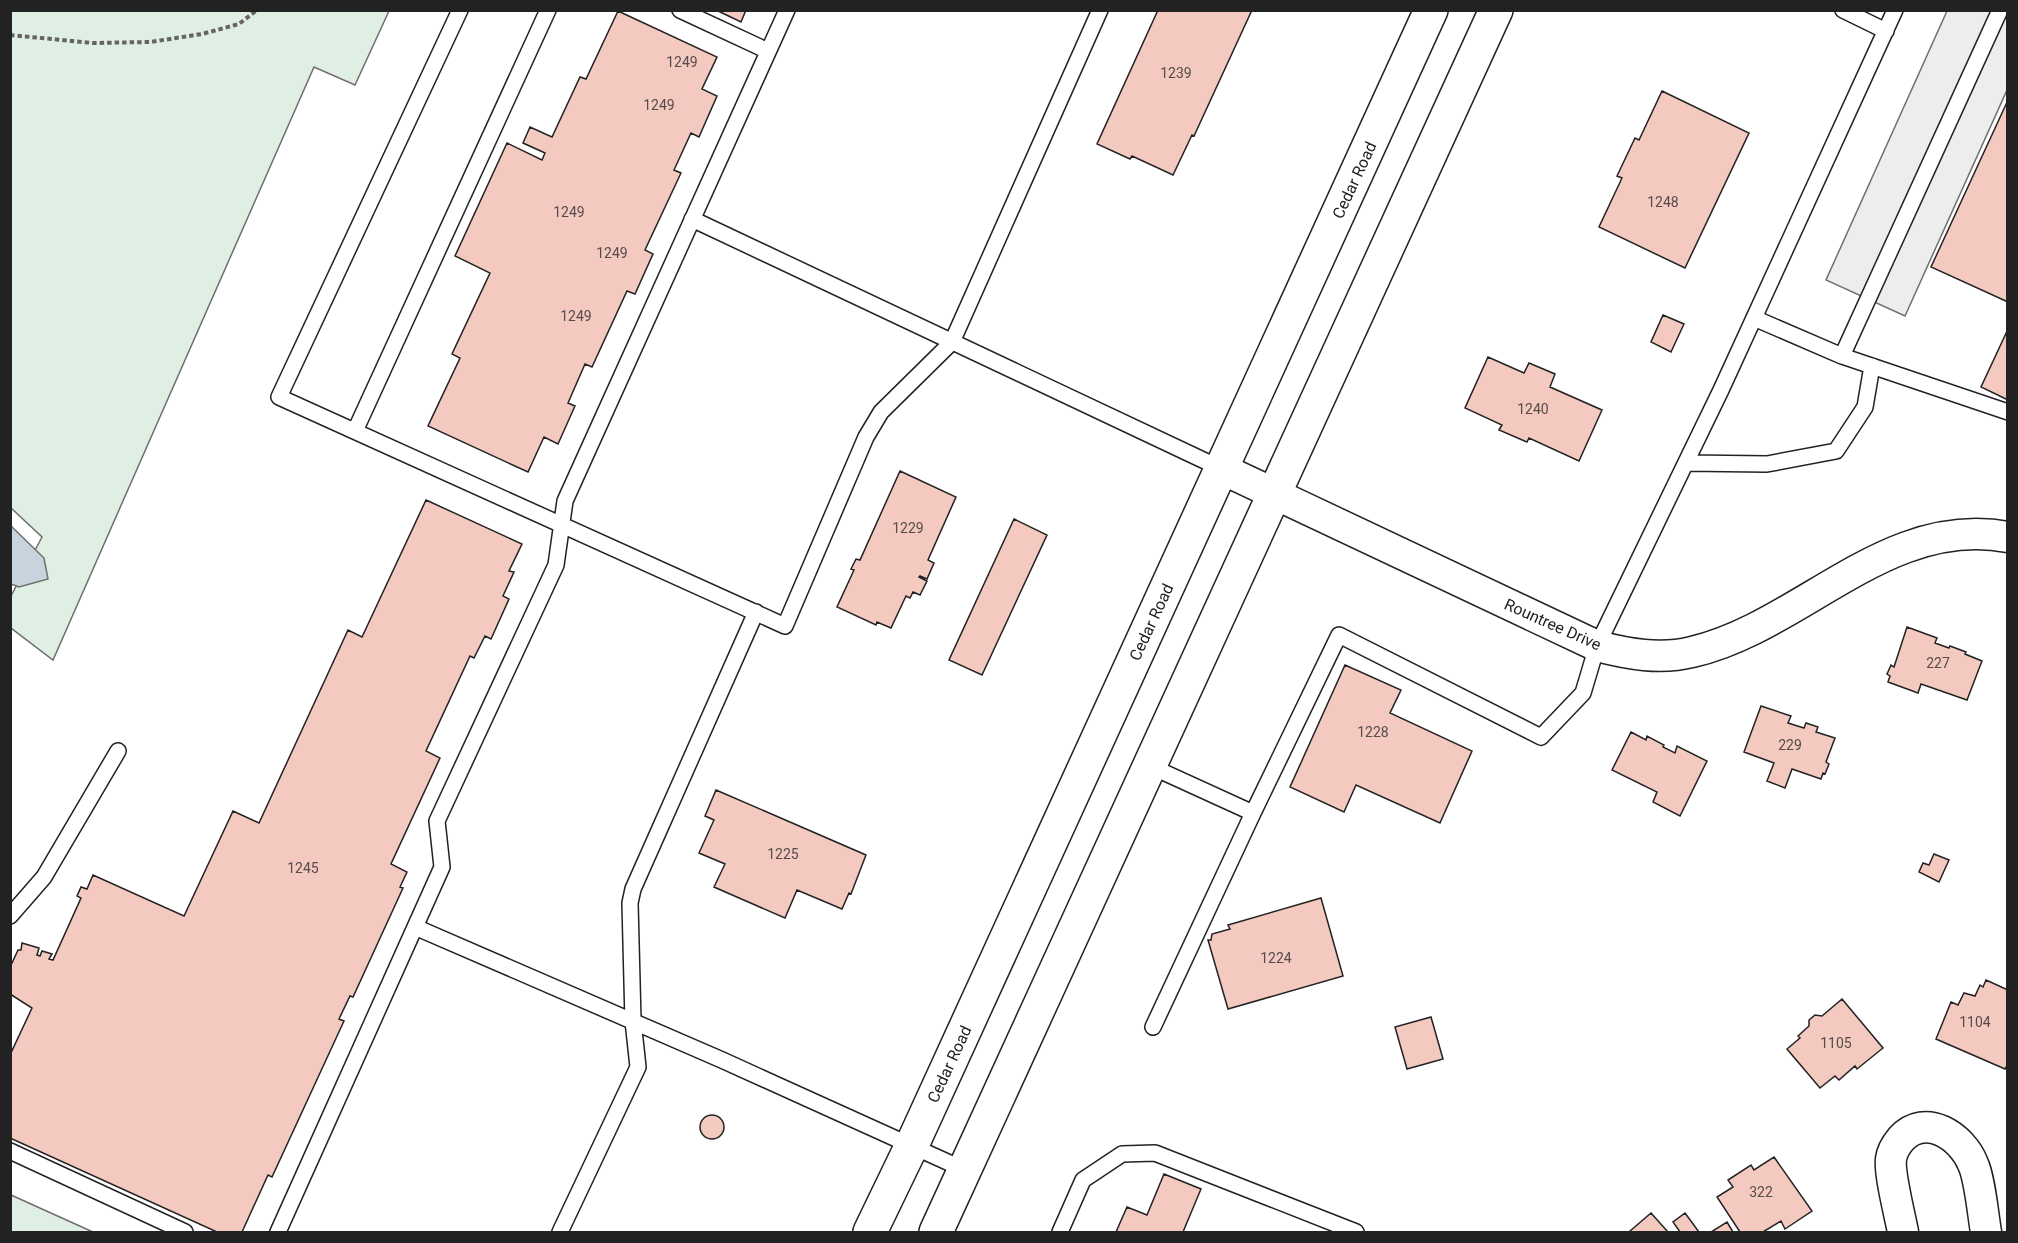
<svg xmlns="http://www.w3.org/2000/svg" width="2018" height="1243" viewBox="0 0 2018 1243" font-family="Roboto,sans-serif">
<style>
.green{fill:#e0efe3;stroke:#6f6f6f;stroke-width:1.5}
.parking{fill:#ededed;stroke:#6f6f6f;stroke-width:1.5}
.water{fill:#c7d3dd;stroke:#6f6f6f;stroke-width:1.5}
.building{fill:#f3c9c0;stroke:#222;stroke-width:1.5}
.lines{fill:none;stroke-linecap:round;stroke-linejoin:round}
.service-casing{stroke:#222;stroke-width:18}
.minor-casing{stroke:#222;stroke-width:33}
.primary-casing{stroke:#222;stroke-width:36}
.path{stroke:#646464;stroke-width:4;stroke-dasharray:4.5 3;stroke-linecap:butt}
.service{stroke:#fff;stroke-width:15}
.minor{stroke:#fff;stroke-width:30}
.primary{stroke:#fff;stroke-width:33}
.labels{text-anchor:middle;stroke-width:4.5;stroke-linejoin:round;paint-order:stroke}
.number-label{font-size:14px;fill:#564c4a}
.street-label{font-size:16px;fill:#222;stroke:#fff}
</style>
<rect width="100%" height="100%" fill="#fff"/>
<path class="green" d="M 11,11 L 389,11 L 355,85 L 314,67 L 53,660 L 11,628 L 10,598 L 42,537 L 11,508 Z
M 11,1195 L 93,1232 L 11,1232 Z"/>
<path class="parking" d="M 1947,11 L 2007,11 L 2007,90 L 1905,316 L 1826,280 Z"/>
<path class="water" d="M 10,525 L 44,558 L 48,579 L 19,587 L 11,584 Z"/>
<path class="building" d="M 716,10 L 746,10 L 741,22 Z
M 1158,10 L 1252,10 L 1194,136 L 1192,135 L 1173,175 L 1132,156 L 1130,159 L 1097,144 Z
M 618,11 L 717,57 L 702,89 L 717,96 L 699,137 L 691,133 L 674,170 L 681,173 L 645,250 L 653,254 L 635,294 L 627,291 L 592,367 L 585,364 L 568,403 L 575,406 L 558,444 L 544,437 L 528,472 L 428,426 L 460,358 L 452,354 L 490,273 L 455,256 L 507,143 L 542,160 L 545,153 L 523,143 L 530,127 L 552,137 L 580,77 L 586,79 Z
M 1662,91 L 1749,133 L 1685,268 L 1599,227 L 1622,178 L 1617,176 L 1635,138 L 1639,140 Z
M 2008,100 L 2008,302 L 1931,267 Z
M 1663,315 L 1684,324 L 1671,352 L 1651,342 Z
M 2008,329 L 2008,400 L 1981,387 Z
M 1488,357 L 1524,373 L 1529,363 L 1555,374 L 1550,387 L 1602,410 L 1579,461 L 1529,438 L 1527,442 L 1499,430 L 1502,425 L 1465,408 Z
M 900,471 L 956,497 L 928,560 L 934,563 L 927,579 L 920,576 L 919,577 L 927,581 L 920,595 L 913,592 L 910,598 L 906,596 L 891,628 L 877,622 L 876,625 L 837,607 L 854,570 L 851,569 L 856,559 L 860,560 Z
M 426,500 L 522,544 L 509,571 L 514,572 L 503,596 L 509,599 L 491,639 L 485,636 L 474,658 L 470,656 L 426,751 L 440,758 L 391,864 L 407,872 L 400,887 L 403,888 L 353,997 L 350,996 L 339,1019 L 344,1021 L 272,1177 L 268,1175 L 242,1232 L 217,1232 L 10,1138 L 10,1055 L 32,1008 L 10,994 L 10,962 L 12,963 L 18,950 L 21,950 L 22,943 L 39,948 L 37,955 L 40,956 L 42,951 L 52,954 L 49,959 L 53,960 L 81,898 L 77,896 L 81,887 L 87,889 L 93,875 L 184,916 L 233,811 L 259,823 L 348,630 L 362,637 Z
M 1014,519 L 1047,535 L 982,675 L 949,660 Z
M 1907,627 L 1937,638 L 1935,643 L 1949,648 L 1950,646 L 1966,652 L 1965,654 L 1982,661 L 1967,700 L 1921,684 L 1918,693 L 1888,682 L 1890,676 L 1887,674 L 1891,665 L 1894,667 Z
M 1345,665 L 1401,690 L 1390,713 L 1472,751 L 1440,823 L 1356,785 L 1344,812 L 1290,787 Z
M 1761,706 L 1791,716 L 1788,723 L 1804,728 L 1806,723 L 1818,727 L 1816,732 L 1835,738 L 1826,762 L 1829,764 L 1825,774 L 1823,773 L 1821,779 L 1792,769 L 1785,788 L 1767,781 L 1774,763 L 1744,752 Z
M 1631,732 L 1646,740 L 1647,736 L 1664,745 L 1663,747 L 1675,753 L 1677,746 L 1707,761 L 1680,816 L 1653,802 L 1657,792 L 1612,770 Z
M 716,790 L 866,855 L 851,894 L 849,893 L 842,909 L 797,890 L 785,918 L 714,887 L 725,864 L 699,853 L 714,820 L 705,816 Z
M 1934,854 L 1949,860 L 1939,882 L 1919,872 L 1923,863 L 1929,865 Z
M 1321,898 L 1343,976 L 1228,1009 L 1208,940 L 1211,940 L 1212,934 L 1230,929 L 1228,925 Z
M 1986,980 L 2008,990 L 2008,1064 L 2005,1069 L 1936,1039 L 1951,1002 L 1958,1005 L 1964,993 L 1975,996 L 1980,985 L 1983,987 Z
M 1842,999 L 1883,1048 L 1857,1069 L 1855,1066 L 1839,1080 L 1835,1076 L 1820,1088 L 1787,1049 L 1800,1038 L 1798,1036 L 1809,1026 L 1809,1020 L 1815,1015 L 1822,1016 Z
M 1431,1017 L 1443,1059 L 1407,1069 L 1395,1027 Z
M700 1127a12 12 0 1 1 24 0a12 12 0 1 1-24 0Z
M 1774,1157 L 1812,1211 L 1785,1229 L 1781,1221 L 1763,1232 L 1740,1232 L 1717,1197 L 1733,1187 L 1728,1180 L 1751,1165 L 1754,1170 Z
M 1164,1174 L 1201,1189 L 1183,1232 L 1186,1232 L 1116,1232 L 1127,1207 L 1147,1215 Z
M 1651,1213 L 1668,1232 L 1631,1232 L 1630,1231 Z
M 1685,1213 L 1699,1232 L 1680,1232 L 1673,1222 Z
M 1727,1222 L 1733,1232 L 1711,1232 Z"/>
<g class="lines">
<defs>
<path id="service" d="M 460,10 L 279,397 L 785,626 L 866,437 L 881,412 L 952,342 L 1100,10
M 680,10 L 768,51
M 1843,10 L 1886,31
M 692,219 L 1222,469
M 1754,318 L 1842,356 L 2000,10
M 1842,356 L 2008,412
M 355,431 L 548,10
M 1686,463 L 1767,464 L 1836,451 L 1865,407 L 1872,366
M 1150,766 L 1253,813 L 1153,1027
M 1253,813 L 1339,635 L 1541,737 L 1583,693 L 1597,646 L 1721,390 L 1895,10
M 10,916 L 44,877 L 118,751
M 415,927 L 722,1060 L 965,1170
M 10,1151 L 185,1232
M 278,1232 L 442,867 L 437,821 L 556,565 L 565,501 L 787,10
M 560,1232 L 638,1067 L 633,1021 L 630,903 L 633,889 L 756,612
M 1060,1232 L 1083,1180 L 1122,1154 L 1155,1153 L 1356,1232"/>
<path id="minor" d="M 1222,469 L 1597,646 C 1628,654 1660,660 1692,652 C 1801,627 1887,514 2008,537
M 1903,1232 C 1900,1216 1889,1173 1891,1159 C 1892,1151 1896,1145 1901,1139 C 1925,1112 1962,1136 1973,1164 C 1980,1179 1983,1215 1986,1232"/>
<path id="primary" d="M 870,1232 L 912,1145 L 1431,10
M 936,1232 L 1496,10"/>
</defs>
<use href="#service" class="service-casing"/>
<use href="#minor" class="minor-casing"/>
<use href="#primary" class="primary-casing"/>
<path class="path" d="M 10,35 L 93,43 L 150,42 L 202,34 L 239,24 L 257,10"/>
<use href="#service" class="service"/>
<use href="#minor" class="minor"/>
<use href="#primary" class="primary"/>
</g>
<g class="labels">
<g class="number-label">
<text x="682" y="67">1249</text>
<text x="1176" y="78">1239</text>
<text x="659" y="110">1249</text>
<text x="1663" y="207">1248</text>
<text x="569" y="217">1249</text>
<text x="612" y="258">1249</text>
<text x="576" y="321">1249</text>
<text x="1533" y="414">1240</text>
<text x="908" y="533">1229</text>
<text x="1938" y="668">227</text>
<text x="1373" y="737">1228</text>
<text x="1790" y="750">229</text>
<text x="783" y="859">1225</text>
<text x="303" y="873">1245</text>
<text x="1276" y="963">1224</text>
<text x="1975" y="1027">1104</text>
<text x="1836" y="1048">1105</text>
<text x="1761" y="1197">322</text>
</g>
<g class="street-label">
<text transform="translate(1354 180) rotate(-65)" y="6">Cedar Road</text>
<text transform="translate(1151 622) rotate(-65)" y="6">Cedar Road</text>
<text transform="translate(1553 624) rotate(24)" y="6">Rountree Drive</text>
<text transform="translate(949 1064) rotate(-65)" y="6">Cedar Road</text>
</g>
</g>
<rect width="2018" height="1243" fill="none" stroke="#222222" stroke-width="24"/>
</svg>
